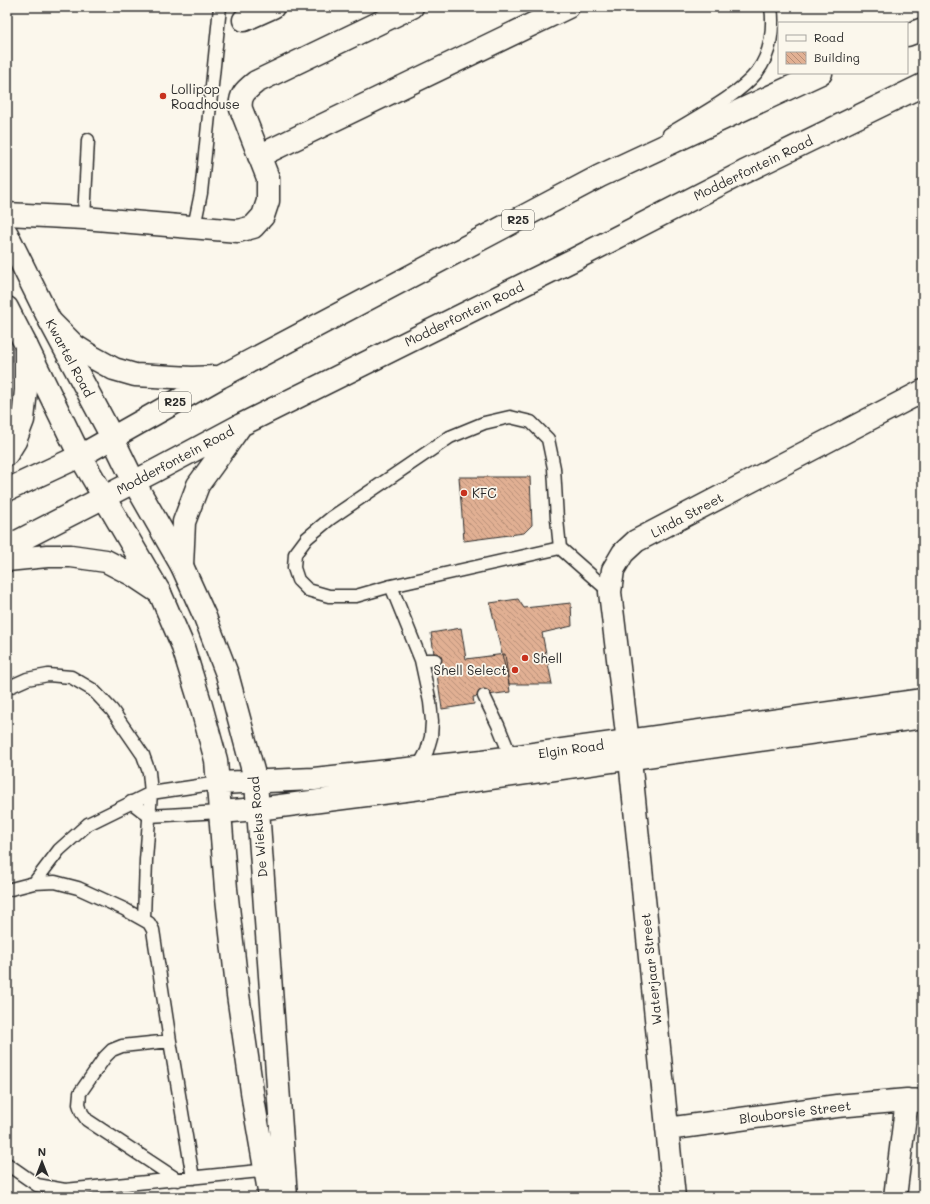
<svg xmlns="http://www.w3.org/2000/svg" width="930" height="1204" viewBox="0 0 930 1204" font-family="Mali,sans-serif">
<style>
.building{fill:url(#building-back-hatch);stroke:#2b2b2b}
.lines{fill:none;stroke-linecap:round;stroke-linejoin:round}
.lane-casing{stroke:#2b2b2b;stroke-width:15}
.street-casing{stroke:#2b2b2b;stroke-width:25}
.secondary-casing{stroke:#2b2b2b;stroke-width:25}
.primary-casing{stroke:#2b2b2b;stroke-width:25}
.lane{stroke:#fbf7ec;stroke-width:12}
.street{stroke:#fbf7ec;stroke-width:22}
.secondary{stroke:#fbf7ec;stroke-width:22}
.primary{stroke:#fbf7ec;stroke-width:22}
.poi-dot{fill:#c8321e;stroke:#fbf7ec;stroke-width:1.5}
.labels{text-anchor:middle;stroke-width:3.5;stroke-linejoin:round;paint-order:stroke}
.shield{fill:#fbf7ec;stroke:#696865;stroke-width:1}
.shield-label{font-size:12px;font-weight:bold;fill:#2b2b2b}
.poi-label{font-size:13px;fill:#2b2b2b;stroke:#fbf7ec;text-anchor:start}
.street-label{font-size:13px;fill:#2b2b2b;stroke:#fbf7ec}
</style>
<defs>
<pattern id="building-back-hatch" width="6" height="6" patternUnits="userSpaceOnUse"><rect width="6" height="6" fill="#e1b093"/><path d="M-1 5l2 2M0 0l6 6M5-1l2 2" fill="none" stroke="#b78f78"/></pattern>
</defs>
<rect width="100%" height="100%" fill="#fbf7ec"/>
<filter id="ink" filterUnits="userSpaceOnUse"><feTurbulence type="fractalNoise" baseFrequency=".025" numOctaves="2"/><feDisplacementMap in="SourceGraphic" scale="8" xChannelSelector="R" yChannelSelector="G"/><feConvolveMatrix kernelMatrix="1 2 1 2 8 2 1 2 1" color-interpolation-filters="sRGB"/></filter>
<g filter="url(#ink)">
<path class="building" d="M 459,477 L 530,477 L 532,525 L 524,533 L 464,541 Z
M 518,599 L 524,608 L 571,603 L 572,626 L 542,633 L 552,684 L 509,684 L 490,603 Z
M 461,628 L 466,659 L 505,654 L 510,692 L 473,697 L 474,704 L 442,709 L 431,633 Z"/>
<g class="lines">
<defs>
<path id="lane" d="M 669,134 C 696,117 738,96 757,72 C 771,54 774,28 771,7
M 84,218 L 88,140
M 194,227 L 201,193 L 204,164 L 220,7
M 560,548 L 391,586 L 356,596 L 329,596 L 308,590 L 298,580 L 294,568 L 295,554 L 307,538 L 331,518 L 450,437 L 484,423 L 510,417 L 531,422 L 548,439 L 554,468 L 557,519 L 560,548 L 610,592
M 391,586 L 421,660 L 430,702 L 432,721 L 431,737 L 427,751 L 418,768
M 421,660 L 435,660
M 7,688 L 27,679 L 48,675 L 71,677 L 93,690 L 112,710 L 143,755 L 149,772 L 151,793 L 146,860 L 144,919
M 484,696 L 498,725 L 511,757
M 131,802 L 149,816 L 220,812
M 34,883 L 59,850 L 88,824 L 151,793 L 218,783
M 7,890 L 34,883 L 55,882 L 78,888 L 124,909 L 149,923 L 153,930 L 170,1041 L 193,1178
M 170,1041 L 122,1046 L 112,1050 L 105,1057 L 80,1093 L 79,1104 L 82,1113 L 87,1120 L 178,1180
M 7,1164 L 37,1185 L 65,1190 L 270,1170"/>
<path id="street" d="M 244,20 L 273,7
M 259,156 L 568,7
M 7,214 L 84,218 L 238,231 L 253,227 L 263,216 L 268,201 L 268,178 L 241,109 C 239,95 246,90 256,82 L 412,7
M 667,1129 L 837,1106 L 907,1100 L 923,1101
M 674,1197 L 630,759 L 610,592 L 613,570 L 623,553 L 636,541 L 923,391
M 895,1197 L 907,1100"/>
<path id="secondary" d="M 7,234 L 50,321 L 112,437 L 134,482 L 182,566 L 205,617 L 227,674 L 256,782 L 286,1197
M 7,308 L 26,345 L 80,456 L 160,593 L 182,644 L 200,702 L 216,760 L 226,889 L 238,995 L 254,1105 L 270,1197
M 218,783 L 314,779 L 483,761 L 923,700
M 220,812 L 257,809 L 413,789 L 923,717"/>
<path id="primary" d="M 907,35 L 923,29
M 50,321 L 75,346 L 94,358 L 114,369 L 135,375 L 192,378 L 215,377
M 7,454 L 15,441 L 23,420 L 26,390 L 26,345
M 7,490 L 80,456 L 220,377 L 600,176 L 821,73
M 7,547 L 153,472 L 241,425 L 573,260 L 744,172 L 923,85
M 7,560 L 47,556 L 71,556 L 106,561 L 133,575 L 160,593
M 182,566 L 184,522 L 198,485 L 227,445 L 239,428"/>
</defs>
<use href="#lane" class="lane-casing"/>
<use href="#street" class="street-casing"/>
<use href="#secondary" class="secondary-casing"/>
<use href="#primary" class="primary-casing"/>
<use href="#lane" class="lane"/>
<use href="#street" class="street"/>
<use href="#secondary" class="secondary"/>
<use href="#primary" class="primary"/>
</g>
</g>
<g class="poi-dot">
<circle cx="163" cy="96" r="4"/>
<circle cx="464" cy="493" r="4"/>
<circle cx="525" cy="658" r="4"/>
<circle cx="515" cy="670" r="4"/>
</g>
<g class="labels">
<g class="shield">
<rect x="502" y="210" width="32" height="20" rx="3"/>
<rect x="159" y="392" width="32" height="20" rx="3"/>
</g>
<g class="shield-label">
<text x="518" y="224">R25</text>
<text x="175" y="406">R25</text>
</g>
<g class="poi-label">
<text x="171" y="94">Lollipop<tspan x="171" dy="15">Roadhouse</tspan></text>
<text x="472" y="498">KFC</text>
<text x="533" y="663">Shell</text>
<text x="507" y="675" text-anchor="end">Shell Select</text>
</g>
<g class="street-label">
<text transform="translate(753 168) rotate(-26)" y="5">Modderfontein Road</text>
<text transform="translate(464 314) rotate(-26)" y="5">Modderfontein Road</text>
<text transform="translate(70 358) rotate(62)" y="5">Kwartel Road</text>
<text transform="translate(175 460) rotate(-28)" y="5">Modderfontein Road</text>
<text transform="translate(687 515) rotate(-28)" y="5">Linda Street</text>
<text transform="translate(571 749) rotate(-8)" y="5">Elgin Road</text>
<text transform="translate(258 827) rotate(-95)" y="5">De Wiekus Road</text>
<text transform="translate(651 969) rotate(-96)" y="5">Waterjaar Street</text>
<text transform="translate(795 1112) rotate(-7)" y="5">Blouborsie Street</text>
</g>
</g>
<rect width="930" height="1204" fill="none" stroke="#fbf7ec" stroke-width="24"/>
<rect x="12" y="12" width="906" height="1180" fill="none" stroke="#2b2b2b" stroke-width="1.5" filter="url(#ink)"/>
<rect x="778" y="22" width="130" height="52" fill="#fbf7ec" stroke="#a8a59f"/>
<rect x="786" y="35" width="20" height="6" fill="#fbf7ec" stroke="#a8a59f"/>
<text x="814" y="42" font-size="12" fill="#2b2b2b">Road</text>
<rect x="786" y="52" width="20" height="12" fill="url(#building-back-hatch)" stroke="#a8a59f"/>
<text x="814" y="62" font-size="12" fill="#2b2b2b">Building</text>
<g transform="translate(42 1162)" stroke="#fbf7ec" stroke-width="3" paint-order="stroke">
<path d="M0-3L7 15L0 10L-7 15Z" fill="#2b2b2b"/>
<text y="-6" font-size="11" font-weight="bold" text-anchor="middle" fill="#2b2b2b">N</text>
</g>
</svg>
